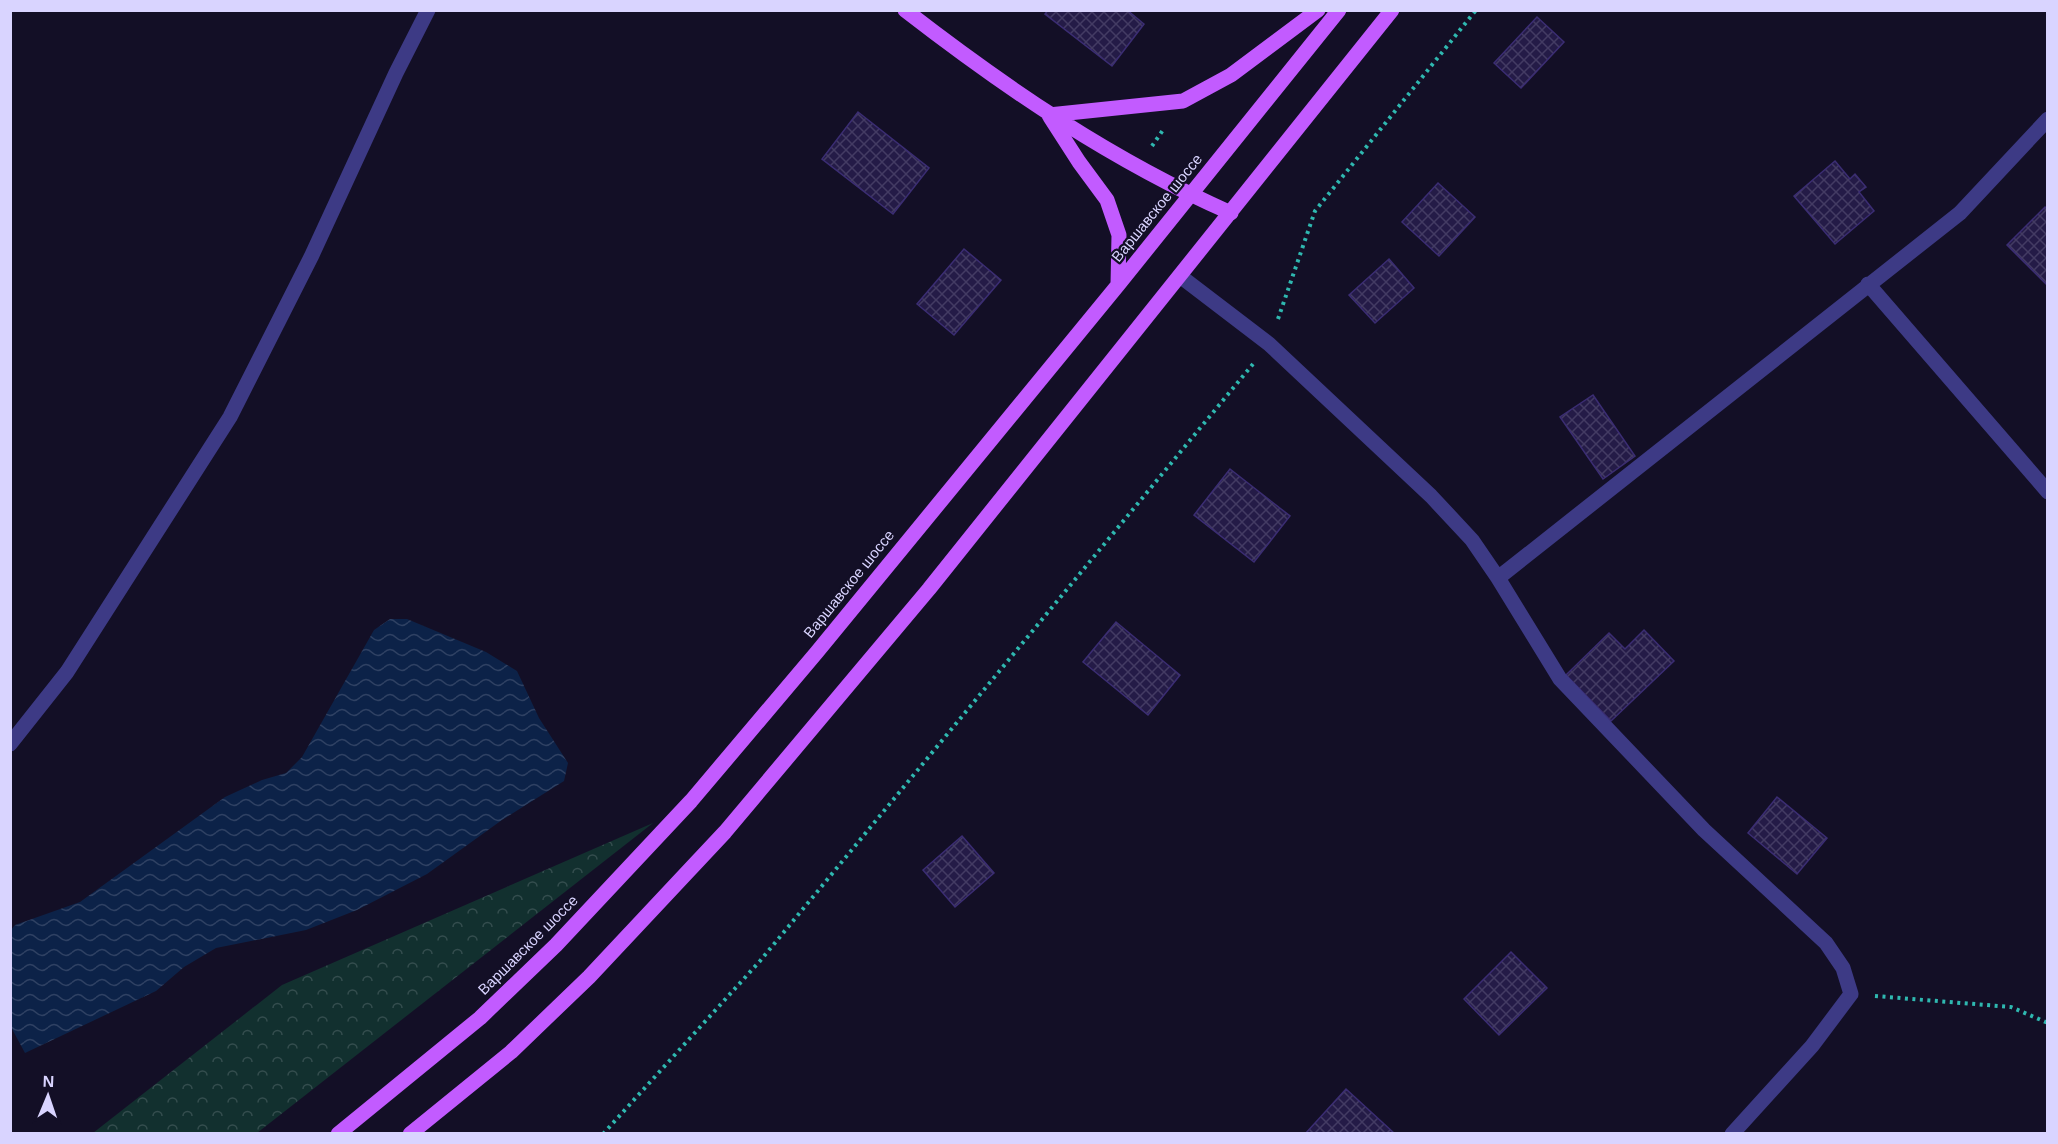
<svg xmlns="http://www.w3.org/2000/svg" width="2058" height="1144" viewBox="0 0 2058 1144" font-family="Arial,sans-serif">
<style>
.forest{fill:url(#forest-crowns)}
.water{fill:url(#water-waves)}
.building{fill:url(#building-cross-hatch);stroke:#3b2d73;stroke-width:1.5}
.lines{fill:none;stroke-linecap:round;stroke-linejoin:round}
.path{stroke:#2fb8b0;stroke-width:4;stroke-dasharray:3 4.5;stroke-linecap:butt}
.minor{stroke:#3d3a85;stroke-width:15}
.major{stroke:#c25bff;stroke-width:15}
.labels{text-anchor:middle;stroke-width:4.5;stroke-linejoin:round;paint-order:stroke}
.street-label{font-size:15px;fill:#d9d4ff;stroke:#130f26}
</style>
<defs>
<pattern id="forest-crowns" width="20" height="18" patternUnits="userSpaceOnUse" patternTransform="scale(1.5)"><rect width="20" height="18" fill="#12302f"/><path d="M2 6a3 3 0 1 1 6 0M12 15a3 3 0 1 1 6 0" fill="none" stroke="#344d4e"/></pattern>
<pattern id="water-waves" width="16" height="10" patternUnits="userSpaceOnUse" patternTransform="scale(1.5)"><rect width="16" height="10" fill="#0c2248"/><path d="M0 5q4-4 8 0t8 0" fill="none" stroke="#2f4163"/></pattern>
<pattern id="building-cross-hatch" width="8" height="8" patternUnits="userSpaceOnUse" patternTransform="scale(1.5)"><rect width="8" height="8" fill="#241b47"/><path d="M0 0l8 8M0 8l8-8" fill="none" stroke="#433b63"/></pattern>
</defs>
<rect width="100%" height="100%" fill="#130f26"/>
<path class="forest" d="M 653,823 L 257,1133 L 93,1133 L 282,985 Z"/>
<path class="water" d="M 390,619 L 407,619 L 486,652 L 517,671 L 539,718 L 568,763 L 564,781 L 502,820 L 427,874 L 357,910 L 306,930 L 216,948 L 184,967 L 156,991 L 25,1053 L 11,1027 L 10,931 L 15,925 L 80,902 L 225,797 L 262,780 L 286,773 L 302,757 L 374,630 Z"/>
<path class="building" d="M 1048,10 L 1127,10 L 1144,24 L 1112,66 L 1045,14 Z
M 1537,17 L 1564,42 L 1521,88 L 1494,63 Z
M 858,112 L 929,168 L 893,214 L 822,159 Z
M 1835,161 L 1850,179 L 1855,174 L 1866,187 L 1859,192 L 1874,211 L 1835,244 L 1794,196 Z
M 1438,183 L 1475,217 L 1439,256 L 1402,222 Z
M 2045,207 L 2048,210 L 2048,286 L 2007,245 Z
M 964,249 L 1001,280 L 954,335 L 917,304 Z
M 1389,259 L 1414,288 L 1375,323 L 1349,295 Z
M 1593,395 L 1635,456 L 1603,479 L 1560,417 Z
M 1230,469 L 1290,516 L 1254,562 L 1194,515 Z
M 1116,622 L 1180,675 L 1148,715 L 1083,662 Z
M 1644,630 L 1674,661 L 1611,721 L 1566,675 L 1609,633 L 1625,649 Z
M 1777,797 L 1827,838 L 1797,874 L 1748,833 Z
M 962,836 L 994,873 L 955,907 L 923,870 Z
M 1511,952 L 1547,988 L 1499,1035 L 1464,999 Z
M 1346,1089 L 1395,1134 L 1305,1134 Z"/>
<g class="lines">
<path class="path" d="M 1152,146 L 1163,130
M 1278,319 L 1315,211 L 1476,10
M 1875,996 L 2011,1007 L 2048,1023
M 603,1134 L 760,961 L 1253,364"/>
<path class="minor" d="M 1180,276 L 1269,344 L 1431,496 L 1472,540 L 1498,578 L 1560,679 L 1704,830 L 1826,943 L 1843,968 L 1851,994 L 1812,1046 L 1732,1134
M 1868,284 L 2048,492
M 1498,578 L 1960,213 L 2048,119
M 10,744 L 67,672 L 230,417 L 312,255 L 396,73 L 428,10"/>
<path class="major" d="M 905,10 C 1007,89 1113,161 1231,213
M 1049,115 L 1183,101 L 1231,75 L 1318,10
M 1050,117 L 1079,162 L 1107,200 L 1119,235 L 1118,285
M 338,1134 L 480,1018 L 556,945 L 691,801 L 817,652 L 1118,285 L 1339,10
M 410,1134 L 511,1052 L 589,977 L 725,832 L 929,589 L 1392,10"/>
</g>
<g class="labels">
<g class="street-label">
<text transform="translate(1157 208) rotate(-51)" y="5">Варшавское шоссе</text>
<text transform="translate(849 584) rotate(-51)" y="5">Варшавское шоссе</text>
<text transform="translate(528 945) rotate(-45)" y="5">Варшавское шоссе</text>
</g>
</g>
<rect width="2058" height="1144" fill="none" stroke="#d9d4ff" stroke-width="24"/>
<g transform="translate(48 1096) rotate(2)" stroke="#130f26" stroke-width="4.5" paint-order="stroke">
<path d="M0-4.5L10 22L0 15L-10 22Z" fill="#d9d4ff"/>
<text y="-9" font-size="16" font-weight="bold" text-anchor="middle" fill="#d9d4ff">N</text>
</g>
</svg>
